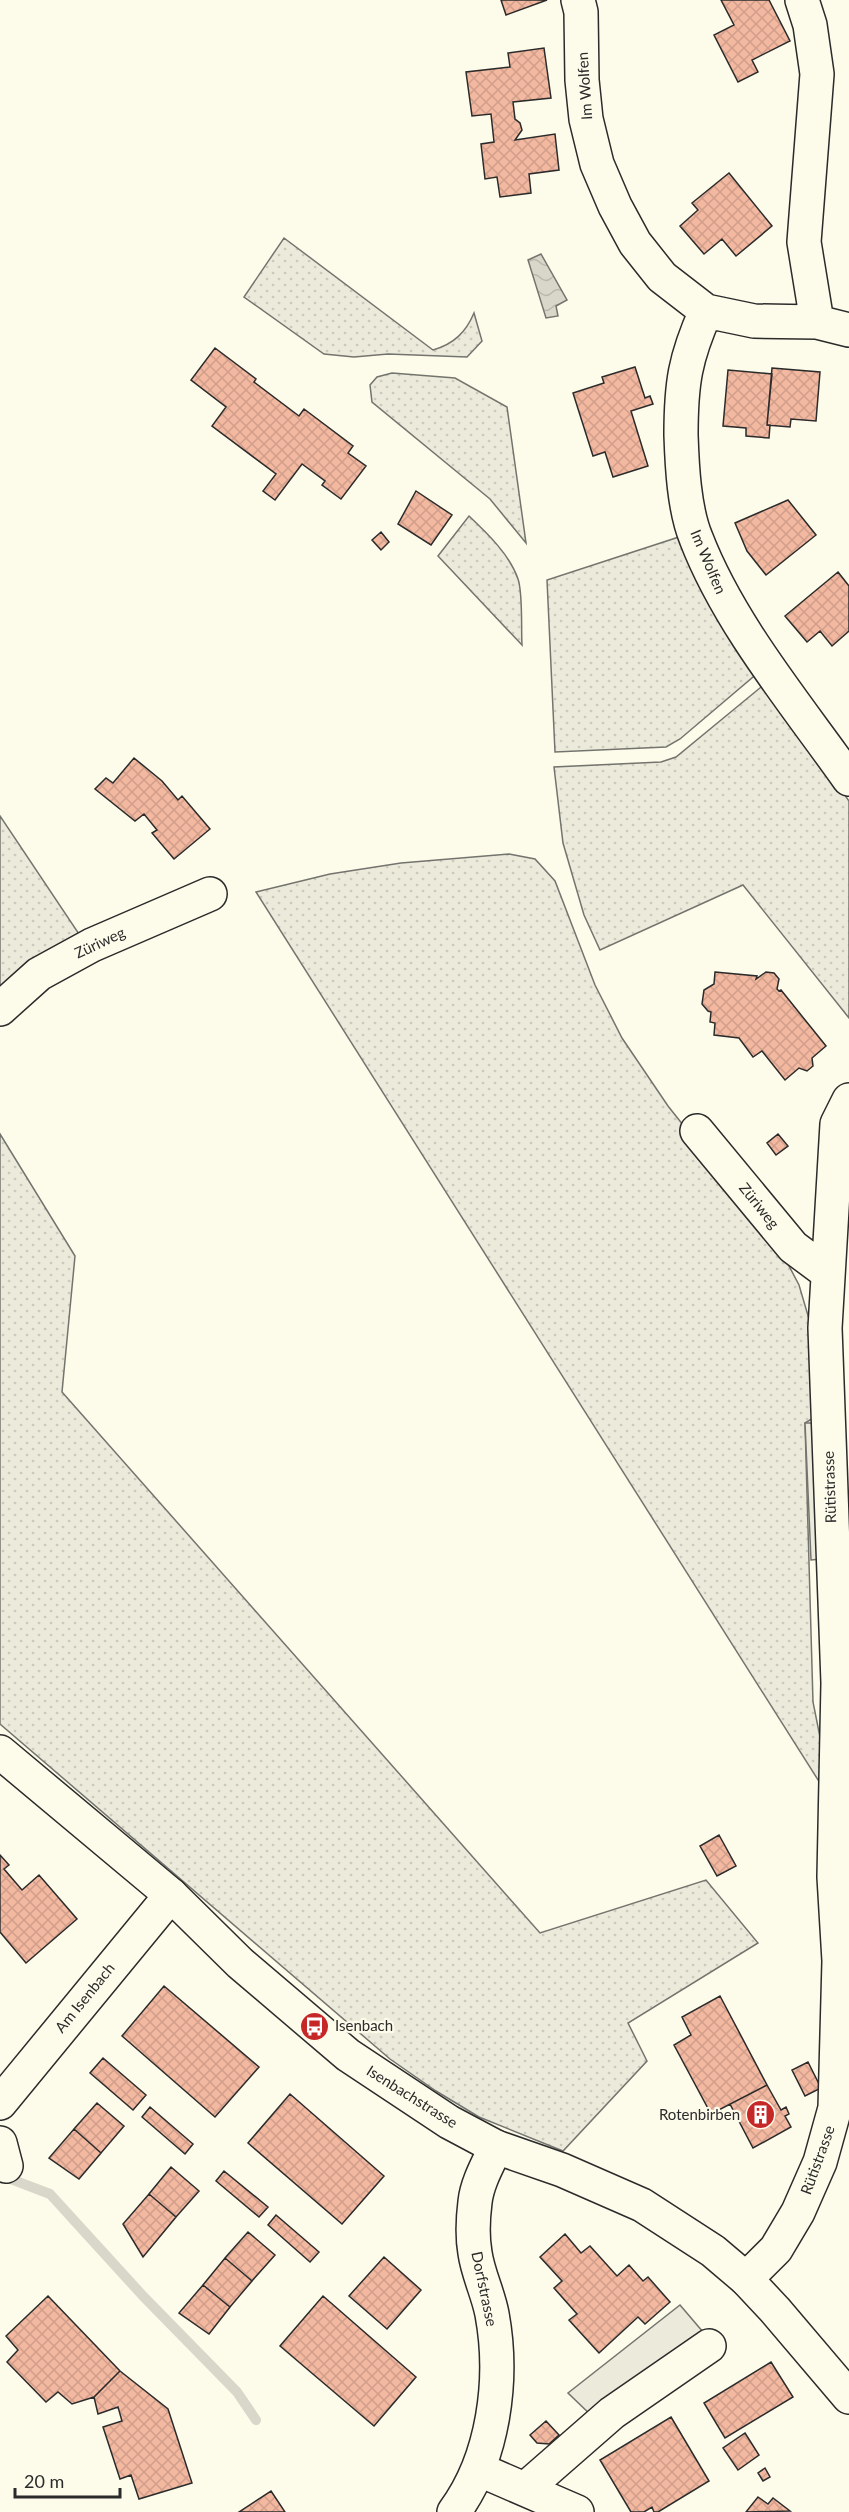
<svg xmlns="http://www.w3.org/2000/svg" width="849" height="2512" viewBox="0 0 849 2512" font-family="Lato,sans-serif">
<style>
.grass{fill:url(#grass-dots);stroke:#74746e;stroke-width:1.5}
.parking{fill:#eceadb;stroke:#74746e;stroke-width:1.5}
.water{fill:url(#water-waves);stroke:#74746e;stroke-width:1.5}
.lines{fill:none;stroke-linecap:round;stroke-linejoin:round}
.stream{stroke:#d8d7c9;stroke-width:10}
.building{fill:url(#building-cross-hatch);stroke:#2b2b2b;stroke-width:1.5}
.minor-casing{stroke:#2b2b2b;stroke-width:36}
.major-casing{stroke:#2b2b2b;stroke-width:36}
.minor{stroke:#fdfbea;stroke-width:33}
.major{stroke:#fdfbea;stroke-width:33}
.labels{text-anchor:middle;stroke-width:4.5;stroke-linejoin:round;paint-order:stroke}
.street-label{font-size:15px;fill:#2b2b2b;stroke:#fdfbea}
.poi-label{font-size:15px;fill:#2b2b2b;stroke:#fdfbea;text-anchor:start}
</style>
<defs>
<pattern id="grass-dots" width="8" height="8" patternUnits="userSpaceOnUse" patternTransform="scale(1.5)"><rect width="8" height="8" fill="#ecebdb"/><path d="M2 2h.1M6 6h.1" fill="none" stroke="#cbcabc" stroke-width="1.8" stroke-linecap="round"/></pattern>
<pattern id="water-waves" width="16" height="10" patternUnits="userSpaceOnUse" patternTransform="scale(1.5)"><rect width="16" height="10" fill="#d8d7c9"/><path d="M0 5q4-4 8 0t8 0" fill="none" stroke="#bab9ad"/></pattern>
<pattern id="building-cross-hatch" width="8" height="8" patternUnits="userSpaceOnUse" patternTransform="scale(1.5)"><rect width="8" height="8" fill="#f2b8a0"/><path d="M0 0l8 8M0 8l8-8" fill="none" stroke="#d09e8a"/></pattern>
</defs>
<rect width="100%" height="100%" fill="#fdfbea"/>
<path class="grass" d="M 284,238 L 433,350 C 454,344 466,332 474,313 L 482,341 L 467,357 L 388,354 L 354,357 L 324,354 L 244,297 Z
M 392,373 L 455,378 L 507,407 L 526,543 L 490,499 L 372,402 L 370,385 L 377,377 Z
M 469,516 C 487,533 510,555 518,579 C 523,593 521,629 522,645 L 438,556 Z
M 679,537 L 760,671 L 680,739 L 666,747 L 555,752 L 547,580 Z
M 766,683 L 849,801 L 849,1018 L 743,885 L 600,950 L 584,915 L 563,843 L 554,767 L 661,762 L 676,757 Z
M 0,816 L 83,940 L 0,996 Z
M 509,854 L 535,859 L 555,881 L 595,985 L 622,1038 L 668,1106 L 778,1245 L 799,1285 L 812,1329 L 815,1417 L 805,1423 L 813,1702 L 821,1742 L 820,1783 L 256,892 L 330,874 L 401,863 Z
M 0,1134 L 75,1256 L 62,1392 L 540,1933 L 706,1880 L 758,1943 L 628,2023 L 647,2061 L 563,2151 L 479,2117 L 436,2091 L 390,2059 L 0,1724 Z"/>
<path class="parking" d="M 805,1423 L 815,1423 L 821,1559 L 811,1560 Z
M 680,2305 L 703,2332 L 594,2418 L 568,2393 Z"/>
<path class="water" d="M 541,254 L 567,300 L 556,306 L 558,316 L 546,318 L 528,260 Z"/>
<g class="lines">
<path class="stream" d="M 0,2175 L 50,2194 L 143,2296 L 237,2392 L 256,2420"/>
</g>
<path class="building" d="M 501,0 L 547,0 L 506,15 Z
M 721,0 L 769,0 L 790,41 L 752,60 L 758,72 L 738,82 L 714,35 L 734,25 Z
M 544,48 L 551,98 L 513,102 L 515,119 L 520,123 L 522,130 L 515,140 L 555,134 L 559,170 L 529,174 L 531,193 L 500,197 L 497,177 L 485,179 L 481,144 L 494,142 L 491,114 L 472,116 L 466,72 L 510,67 L 508,53 Z
M 729,173 L 772,226 L 736,256 L 722,239 L 704,254 L 680,226 L 698,210 L 692,203 Z
M 215,348 L 256,379 L 254,382 L 299,416 L 304,409 L 353,446 L 348,453 L 366,466 L 341,499 L 322,485 L 325,481 L 302,464 L 275,500 L 263,491 L 276,474 L 212,426 L 226,407 L 191,380 Z
M 635,367 L 645,398 L 650,396 L 653,404 L 631,411 L 648,466 L 613,477 L 605,452 L 593,456 L 573,393 L 604,383 L 602,377 Z
M 772,368 L 820,372 L 816,421 L 791,419 L 790,427 L 767,425 Z
M 728,370 L 772,374 L 767,425 L 770,425 L 769,438 L 746,436 L 746,428 L 723,426 Z
M 416,491 L 452,515 L 431,545 L 398,524 Z
M 788,500 L 816,535 L 766,575 L 747,551 L 735,523 Z
M 381,532 L 389,542 L 381,550 L 372,540 Z
M 838,572 L 849,586 L 849,631 L 832,646 L 820,631 L 807,642 L 785,616 Z
M 134,758 L 162,781 L 178,800 L 182,796 L 210,829 L 174,859 L 152,833 L 157,830 L 144,814 L 135,821 L 95,789 L 106,778 L 113,783 Z
M 715,972 L 757,976 L 756,979 L 766,972 L 774,973 L 779,979 L 777,989 L 779,991 L 781,990 L 826,1046 L 812,1058 L 813,1066 L 807,1071 L 799,1068 L 785,1080 L 762,1051 L 753,1057 L 739,1038 L 714,1035 L 715,1023 L 710,1022 L 711,1012 L 708,1011 L 702,1004 L 704,990 L 714,984 Z
M 778,1134 L 788,1146 L 776,1155 L 767,1143 Z
M 719,1835 L 736,1866 L 717,1876 L 700,1846 Z
M 0,1855 L 9,1865 L 4,1869 L 22,1890 L 39,1875 L 77,1919 L 26,1963 L 0,1932 Z
M 164,1986 L 259,2067 L 215,2117 L 122,2036 Z
M 720,1996 L 767,2085 L 711,2114 L 674,2045 L 691,2035 L 682,2017 Z
M 103,2058 L 146,2095 L 133,2110 L 90,2073 Z
M 808,2062 L 821,2088 L 805,2096 L 792,2070 Z
M 767,2085 L 781,2110 L 786,2107 L 789,2114 L 785,2116 L 791,2127 L 753,2148 L 730,2104 Z
M 290,2094 L 384,2176 L 342,2224 L 248,2143 Z
M 97,2103 L 124,2126 L 101,2153 L 74,2129 Z
M 150,2107 L 193,2144 L 185,2154 L 142,2117 Z
M 74,2129 L 101,2153 L 79,2179 L 49,2158 Z
M 171,2167 L 199,2191 L 176,2217 L 149,2194 Z
M 224,2171 L 268,2207 L 259,2217 L 216,2181 Z
M 149,2194 L 176,2217 L 143,2257 L 123,2224 Z
M 276,2215 L 319,2252 L 310,2262 L 268,2225 Z
M 248,2232 L 275,2255 L 252,2281 L 225,2258 Z
M 565,2234 L 581,2253 L 590,2246 L 617,2276 L 629,2265 L 643,2281 L 648,2277 L 670,2302 L 645,2324 L 638,2317 L 599,2353 L 569,2320 L 577,2314 L 554,2288 L 562,2281 L 540,2257 Z
M 384,2257 L 421,2290 L 387,2329 L 349,2296 Z
M 225,2258 L 252,2281 L 230,2307 L 203,2285 Z
M 203,2285 L 230,2307 L 209,2334 L 179,2313 Z
M 48,2296 L 120,2371 L 94,2397 L 72,2404 L 58,2392 L 46,2402 L 7,2362 L 18,2350 L 6,2336 Z
M 323,2296 L 416,2377 L 374,2426 L 280,2346 Z
M 771,2362 L 793,2397 L 725,2438 L 704,2403 Z
M 120,2371 L 168,2409 L 192,2483 L 139,2499 L 131,2475 L 120,2479 L 103,2427 L 122,2421 L 118,2407 L 98,2414 L 94,2397 Z
M 671,2417 L 709,2481 L 658,2512 L 654,2512 L 652,2507 L 644,2512 L 631,2512 L 600,2460 Z
M 546,2421 L 559,2435 L 549,2444 L 537,2443 L 530,2435 Z
M 745,2433 L 759,2455 L 738,2470 L 723,2448 Z
M 765,2468 L 770,2477 L 763,2481 L 758,2473 Z
M 271,2491 L 285,2512 L 239,2512 Z
M 758,2497 L 768,2504 L 773,2498 L 790,2511 L 746,2512 Z"/>
<g class="lines">
<defs>
<path id="minor" d="M 578,0 L 581,12 L 582,80 L 586,119 L 597,164 L 615,206 L 635,243 L 662,277 L 706,311 L 754,321 L 817,322 L 849,330
M 802,0 L 810,25 L 817,74 L 804,242 L 817,322
M 706,311 C 685,358 681,383 681,435 C 682,465 684,509 696,538 C 729,624 796,704 849,779
M 0,1009 L 39,974 L 92,945 L 210,894
M 697,1131 L 793,1247 L 828,1273
M 0,2103 L 171,1895
M 0,2143 L 6,2166
M 746,2279 L 776,2249 L 798,2212 L 820,2162 L 835,2108 L 839,1961 L 834,1877 L 838,1683 L 825,1328 L 837,1124 L 849,1100
M 478,2469 L 577,2512
M 525,2489 L 612,2413 L 709,2346
M 454,2512 C 494,2458 504,2379 492,2314 C 488,2293 478,2274 475,2253 C 472,2236 473,2218 475,2202 C 477,2183 488,2164 496,2147"/>
<path id="major" d="M 0,1752 L 171,1895 L 240,1963 L 348,2055 L 449,2122 L 496,2147 L 562,2170 L 642,2205 L 713,2251 L 746,2279 L 775,2310 L 849,2397"/>
</defs>
<use href="#minor" class="minor-casing"/>
<use href="#major" class="major-casing"/>
<use href="#minor" class="minor"/>
<use href="#major" class="major"/>
</g>
<defs>
<symbol id="bus-disc" viewBox="-11 -11 22 22"><circle r="9.5" fill="#c62828" stroke="#fdfbea"/><path d="M-5-6H5V4H4V6H2V4H-2V6H-4V4H-5ZM-3.5-4V0h7V-4ZM-3.5 1.2v1.5H-2V1.2ZM2 1.2v1.5H3.5V1.2Z" fill="#fff"/></symbol>
<symbol id="building-disc" viewBox="-11 -11 22 22"><circle r="9.5" fill="#c62828" stroke="#fdfbea"/><path d="M-4-6H4V6H1V3H-1V6H-4ZM-2.5-4.3h1.7v1.8h-1.7ZM.8-4.3h1.7v1.8H.8ZM-2.5-1h1.7V.8h-1.7ZM.8-1h1.7V.8H.8Z" fill="#fff"/></symbol>
</defs>
<g fill-rule="evenodd">
<use href="#bus-disc" x="298" y="2010" width="33" height="33"/>
<use href="#building-disc" x="744" y="2098" width="33" height="33"/>
</g>
<g class="labels">
<g class="street-label">
<text transform="translate(585 86) rotate(-94)" y="5">Im Wolfen</text>
<text transform="translate(708 562) rotate(67)" y="5">Im Wolfen</text>
<text transform="translate(100 943) rotate(-25)" y="5">Züriweg</text>
<text transform="translate(759 1206) rotate(51)" y="5">Züriweg</text>
<text transform="translate(830 1487) rotate(-92)" y="5">Rütistrasse</text>
<text transform="translate(85 1998) rotate(-51)" y="5">Am Isenbach</text>
<text transform="translate(412 2097) rotate(32)" y="5">Isenbachstrasse</text>
<text transform="translate(818 2160) rotate(-70)" y="5">Rütistrasse</text>
<text transform="translate(484 2289) rotate(78)" y="5">Dorfstrasse</text>
</g>
<g class="poi-label">
<text x="335" y="2031">Isenbach</text>
<text x="740" y="2120" text-anchor="end">Rotenbirben</text>
</g>
</g>
<path d="M15 2488v9h105v-9" fill="none" stroke="#2b2b2b" stroke-width="3"/>
<text x="24" y="2488" font-size="18" fill="#2b2b2b" stroke="#fdfbea" stroke-width="4.5" paint-order="stroke">20 m</text>
</svg>
